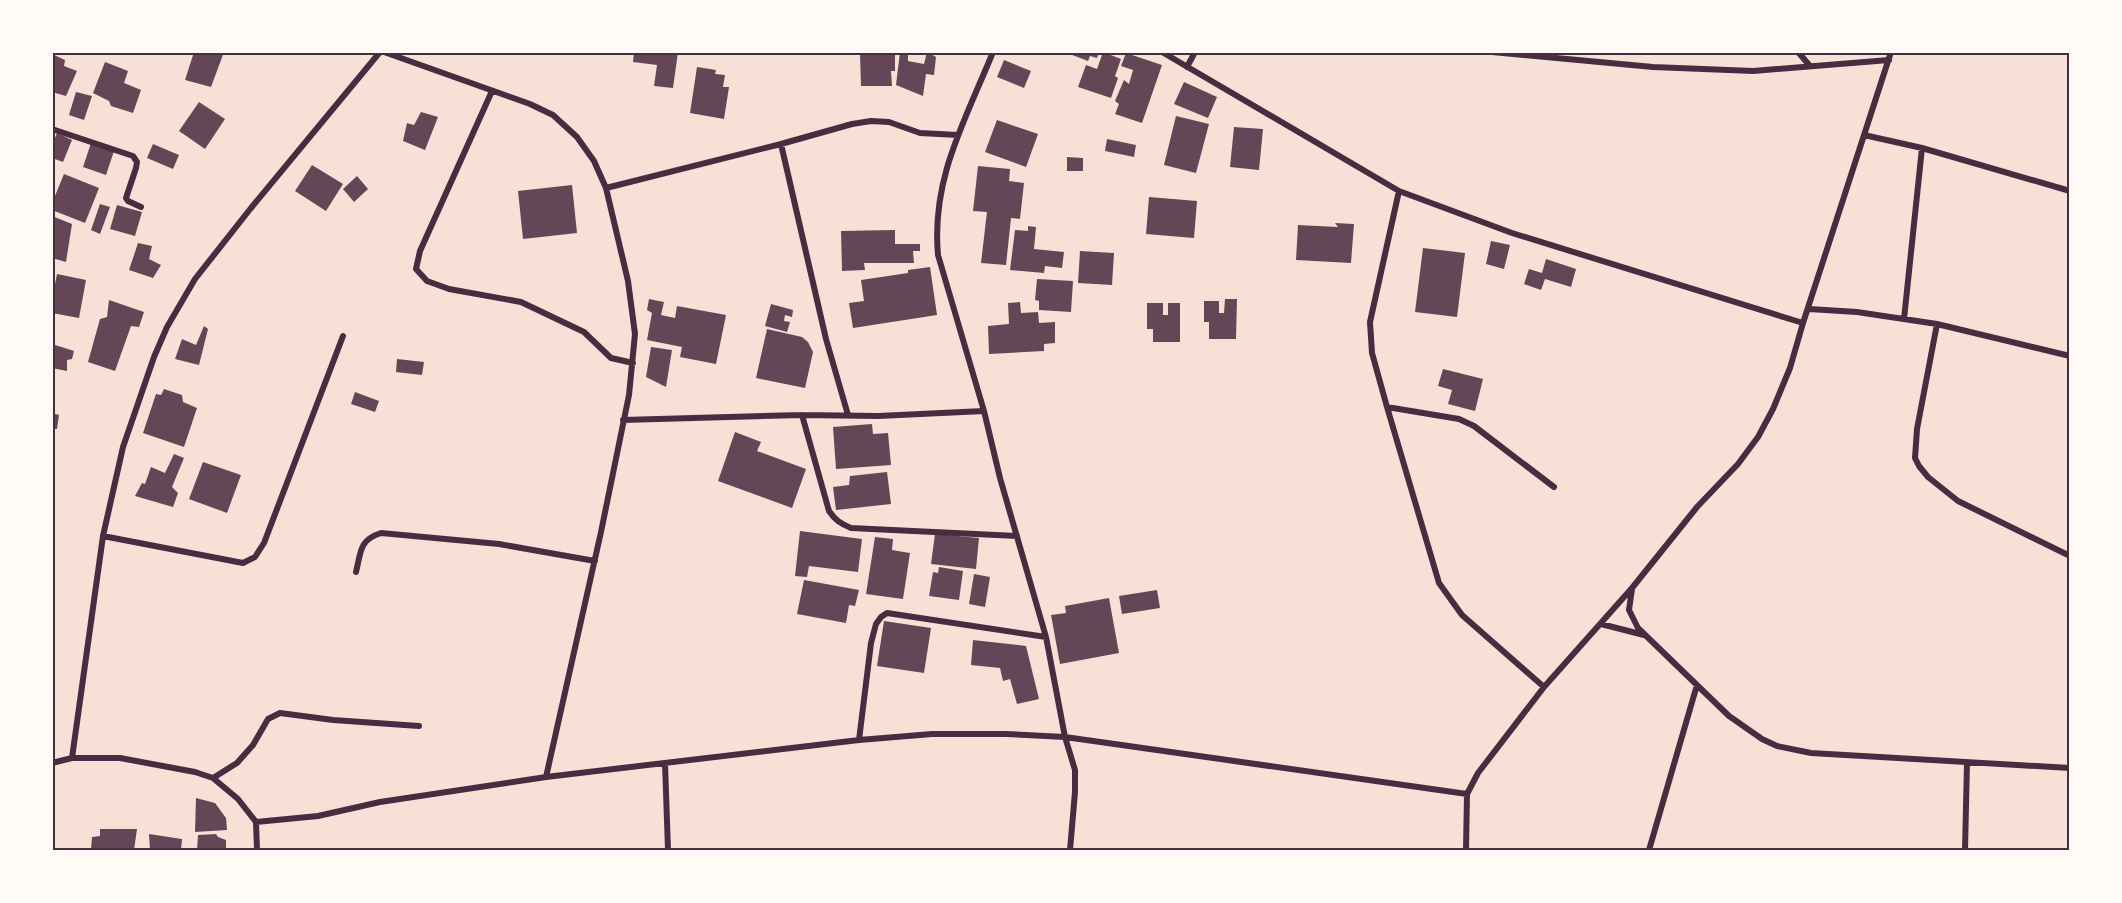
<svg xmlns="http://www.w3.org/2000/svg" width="2122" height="903" viewBox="0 0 2122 903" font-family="'PT Serif',serif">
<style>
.building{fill:#644757}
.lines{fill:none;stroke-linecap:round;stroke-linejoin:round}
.minor{stroke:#4a2c40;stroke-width:6}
.neatline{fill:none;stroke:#4a2c40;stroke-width:2}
</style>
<rect width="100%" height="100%" fill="#f7e1d7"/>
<path class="building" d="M 194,52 L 224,52 L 211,87 L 185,80 Z
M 634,52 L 678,52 L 673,88 L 654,86 L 657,65 L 633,62 Z
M 874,52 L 895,52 L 895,71 L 891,71 L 892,86 L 861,86 L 860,54 Z
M 900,52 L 908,54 L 908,61 L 924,64 L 927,52 L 936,57 L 934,75 L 926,74 L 923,96 L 896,85 Z
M 1099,52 L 1097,58 L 1090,56 L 1088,61 L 1067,53 Z
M 1103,52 L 1121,59 L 1115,76 L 1118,78 L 1111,98 L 1078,87 L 1086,65 L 1097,69 Z
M 1126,53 L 1162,65 L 1142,123 L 1115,114 L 1119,104 L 1115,101 L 1124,80 L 1129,84 L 1133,70 L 1121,66 Z
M 52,54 L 65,60 L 64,66 L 77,71 L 66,96 L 52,92 Z
M 1004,60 L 1031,71 L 1024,88 L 997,77 Z
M 105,62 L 128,71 L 124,83 L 141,90 L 133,113 L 111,106 L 109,101 L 93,93 Z
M 697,67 L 716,70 L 715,74 L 725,75 L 723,87 L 729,87 L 724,119 L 690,113 Z
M 1184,82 L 1217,97 L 1208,118 L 1174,104 Z
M 76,92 L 92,96 L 84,120 L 69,115 Z
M 199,102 L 225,119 L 205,149 L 179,131 Z
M 421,112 L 438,117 L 425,150 L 403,141 L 407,123 L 414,125 Z
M 1176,116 L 1209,124 L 1196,173 L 1164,165 Z
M 997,120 L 1038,134 L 1026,167 L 985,152 Z
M 1234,127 L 1263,129 L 1259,170 L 1230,167 Z
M 57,133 L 72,140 L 63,162 L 52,158 L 52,145 Z
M 1107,139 L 1136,145 L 1134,157 L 1105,151 Z
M 91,143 L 114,151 L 106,175 L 83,167 Z
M 153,144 L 179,155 L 173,169 L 147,158 Z
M 1067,157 L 1083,158 L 1083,171 L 1067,171 Z
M 312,165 L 343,184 L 326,211 L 295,191 Z
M 978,166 L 1010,169 L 1009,181 L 1024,183 L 1020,219 L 1011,218 L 1006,265 L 981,263 L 987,212 L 973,211 Z
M 64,174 L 99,188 L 85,223 L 52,210 L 52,203 Z
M 357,176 L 368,189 L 354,202 L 343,189 Z
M 572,185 L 577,233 L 523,239 L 518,191 Z
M 1149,197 L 1197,201 L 1194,238 L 1146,234 Z
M 100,204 L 110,207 L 100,234 L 91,230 Z
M 117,205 L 142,212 L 135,236 L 110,229 Z
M 52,216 L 72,224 L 66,262 L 52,258 Z
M 1335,223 L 1354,224 L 1351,263 L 1296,260 L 1298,225 L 1338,227 Z
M 1028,226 L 1036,227 L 1034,249 L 1064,252 L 1062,268 L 1045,266 L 1044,273 L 1010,270 L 1015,230 L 1028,231 Z
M 895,230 L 895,244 L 920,244 L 920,251 L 913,251 L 914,263 L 864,263 L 865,270 L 842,271 L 841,231 Z
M 1491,241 L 1510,245 L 1504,269 L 1486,264 Z
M 138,243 L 152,246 L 149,259 L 161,265 L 153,278 L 129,270 Z
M 1423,248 L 1465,253 L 1457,317 L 1415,312 Z
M 1080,251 L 1114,253 L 1112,285 L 1078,283 Z
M 1546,259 L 1576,269 L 1571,287 L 1545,279 L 1541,290 L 1524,284 L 1529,269 L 1542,273 Z
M 930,267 L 937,315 L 853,328 L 849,303 L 864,301 L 861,280 L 908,273 L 908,270 Z
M 57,274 L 86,280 L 79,318 L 52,313 L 52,299 Z
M 1037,279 L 1073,281 L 1071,312 L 1039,310 L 1039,301 L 1035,300 Z
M 649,299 L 664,302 L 661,315 L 675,318 L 677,306 L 726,315 L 716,364 L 680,357 L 682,347 L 647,340 L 652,313 L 647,310 Z
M 1225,299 L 1237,299 L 1236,339 L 1209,339 L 1209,322 L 1204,322 L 1204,301 L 1219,301 L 1219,313 L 1224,313 Z
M 109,300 L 144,312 L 139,327 L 131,326 L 115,371 L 88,362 L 100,319 L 107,317 Z
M 1020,302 L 1021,313 L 1038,312 L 1039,323 L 1055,322 L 1055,343 L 1044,344 L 1044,351 L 989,354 L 988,326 L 1009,324 L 1008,303 Z
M 1147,303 L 1163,303 L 1163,315 L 1168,315 L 1168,303 L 1180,303 L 1180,342 L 1153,342 L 1153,329 L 1147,329 Z
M 771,304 L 793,310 L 792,317 L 785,315 L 784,321 L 790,322 L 787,332 L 765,326 Z
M 204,326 L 208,329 L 199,365 L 175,359 L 182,339 L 196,345 Z
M 767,329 L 802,337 L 808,342 L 813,352 L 805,388 L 756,378 Z
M 52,344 L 74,351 L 72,359 L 67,360 L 67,371 L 52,368 Z
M 651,347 L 672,350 L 666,387 L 646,377 Z
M 397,359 L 424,362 L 422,375 L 396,372 Z
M 1443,369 L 1483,379 L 1475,411 L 1448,404 L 1452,390 L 1438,386 Z
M 164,389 L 182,395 L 183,402 L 197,408 L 184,447 L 143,433 L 156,394 L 161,395 Z
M 355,392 L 379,401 L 375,412 L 351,404 Z
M 52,413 L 59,415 L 57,429 L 52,429 Z
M 872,424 L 873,434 L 888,433 L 891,465 L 836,469 L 833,427 Z
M 735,432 L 761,442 L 757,451 L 806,469 L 792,508 L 718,481 Z
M 174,454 L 184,458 L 172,487 L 178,493 L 173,507 L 135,496 L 142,483 L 145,484 L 151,467 L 165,473 Z
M 203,462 L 241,475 L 227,513 L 189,499 Z
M 887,472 L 891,504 L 836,510 L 833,487 L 849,485 L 850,476 Z
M 800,531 L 862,539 L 858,572 L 809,566 L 807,577 L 795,576 Z
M 935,534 L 979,538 L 976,569 L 931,564 Z
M 875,537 L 893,539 L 892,550 L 910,553 L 903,599 L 866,594 Z
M 939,567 L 963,571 L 959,600 L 929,596 L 933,572 L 938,573 Z
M 974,574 L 990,577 L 985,607 L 969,604 Z
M 804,580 L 859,590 L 855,606 L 849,605 L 846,623 L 797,614 Z
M 1157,590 L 1160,608 L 1122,614 L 1119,596 Z
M 1109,598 L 1119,653 L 1060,664 L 1051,615 L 1066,613 L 1065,606 Z
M 884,621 L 931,628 L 924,673 L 877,666 Z
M 973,640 L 1026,646 L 1039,699 L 1017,704 L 1010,679 L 1003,681 L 1000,668 L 971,665 Z
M 196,798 L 215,803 L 226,818 L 227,830 L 195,832 Z
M 100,829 L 137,829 L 134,850 L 91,850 L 92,837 L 100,836 Z
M 149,834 L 182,839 L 181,850 L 150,850 Z
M 216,834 L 218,837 L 226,840 L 226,850 L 197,850 L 198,835 Z"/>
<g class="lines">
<path class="minor" d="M 384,52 L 530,104 L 553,115 L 577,137 L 594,161 L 606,188 L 628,281 L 635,334 L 629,395 L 601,532 L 546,777
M 993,52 C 965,121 931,179 938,255 L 984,411 L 1000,478 L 1046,637 L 1065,737 L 1075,770 L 1075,792 L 1070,850
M 1162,52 L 1399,191 L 1512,233 L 1803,323
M 1492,52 L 1653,67 L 1753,71 L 1889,60
M 1798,52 L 1810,66
M 1187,67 L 1195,52
M 492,91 L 420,251 L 416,269 L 427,281 L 449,289 L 521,302 L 584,332 L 611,358 L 633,363
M 52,129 L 133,156 L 137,162 L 136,168 L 126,198 L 128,201 L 141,207
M 1864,135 L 1922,148 L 2070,191
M 781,144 L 826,339 L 848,415
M 606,188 L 781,144 L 852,124 L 871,121 L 889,122 L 920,133 L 958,135
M 1399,191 L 1370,322 L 1372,353 L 1387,407 L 1439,583 L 1462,615 L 1544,687
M 1809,309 L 1857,312 L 1937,324 L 2070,356
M 1904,319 L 1922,148
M 1937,324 L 1917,429 L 1915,458 L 1919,466 L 1928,477 L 1958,501 L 2070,556
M 1387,407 L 1459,419 L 1474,426 L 1554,487
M 802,415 L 829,511 C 835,520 841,524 851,528 L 1017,536
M 623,420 L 802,415 L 878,416 L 984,411
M 103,536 L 243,563 L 255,557 L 264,543 L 343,336
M 356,572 C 361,552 359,540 381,533 L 499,544 L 595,561
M 1632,589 L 1629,610 L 1638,628 L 1729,716 L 1762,739 L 1777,746 L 1811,753 L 2070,768
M 1601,624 L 1644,635
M 859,740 L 871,643 L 876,624 L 881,617 L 887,613 L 1046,637
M 72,758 L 103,536 L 123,447 L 154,357 L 167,327 L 195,279 L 251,208 L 380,52
M 52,763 L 72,758 L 120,758 L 195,772 L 213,778 L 238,799 L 256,822 L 257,850
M 665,763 L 668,850
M 213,778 L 237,763 L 253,745 L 268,719 L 280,713 L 333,720 L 419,726
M 256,822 L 318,816 L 380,802 L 546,777 L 859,740 L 932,734 L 1006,734 L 1065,737 L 1467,794
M 1466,850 L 1467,794 L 1478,773 L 1544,687 L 1632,588 L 1697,507 L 1738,464 L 1758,437 L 1773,409 L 1790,368 L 1803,323 L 1891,52
M 1649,850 L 1697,685
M 1965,850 L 1967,763"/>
</g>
<rect width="2122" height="903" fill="none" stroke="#fffaf5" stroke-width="108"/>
<rect x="54" y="54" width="2014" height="795" class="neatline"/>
</svg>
